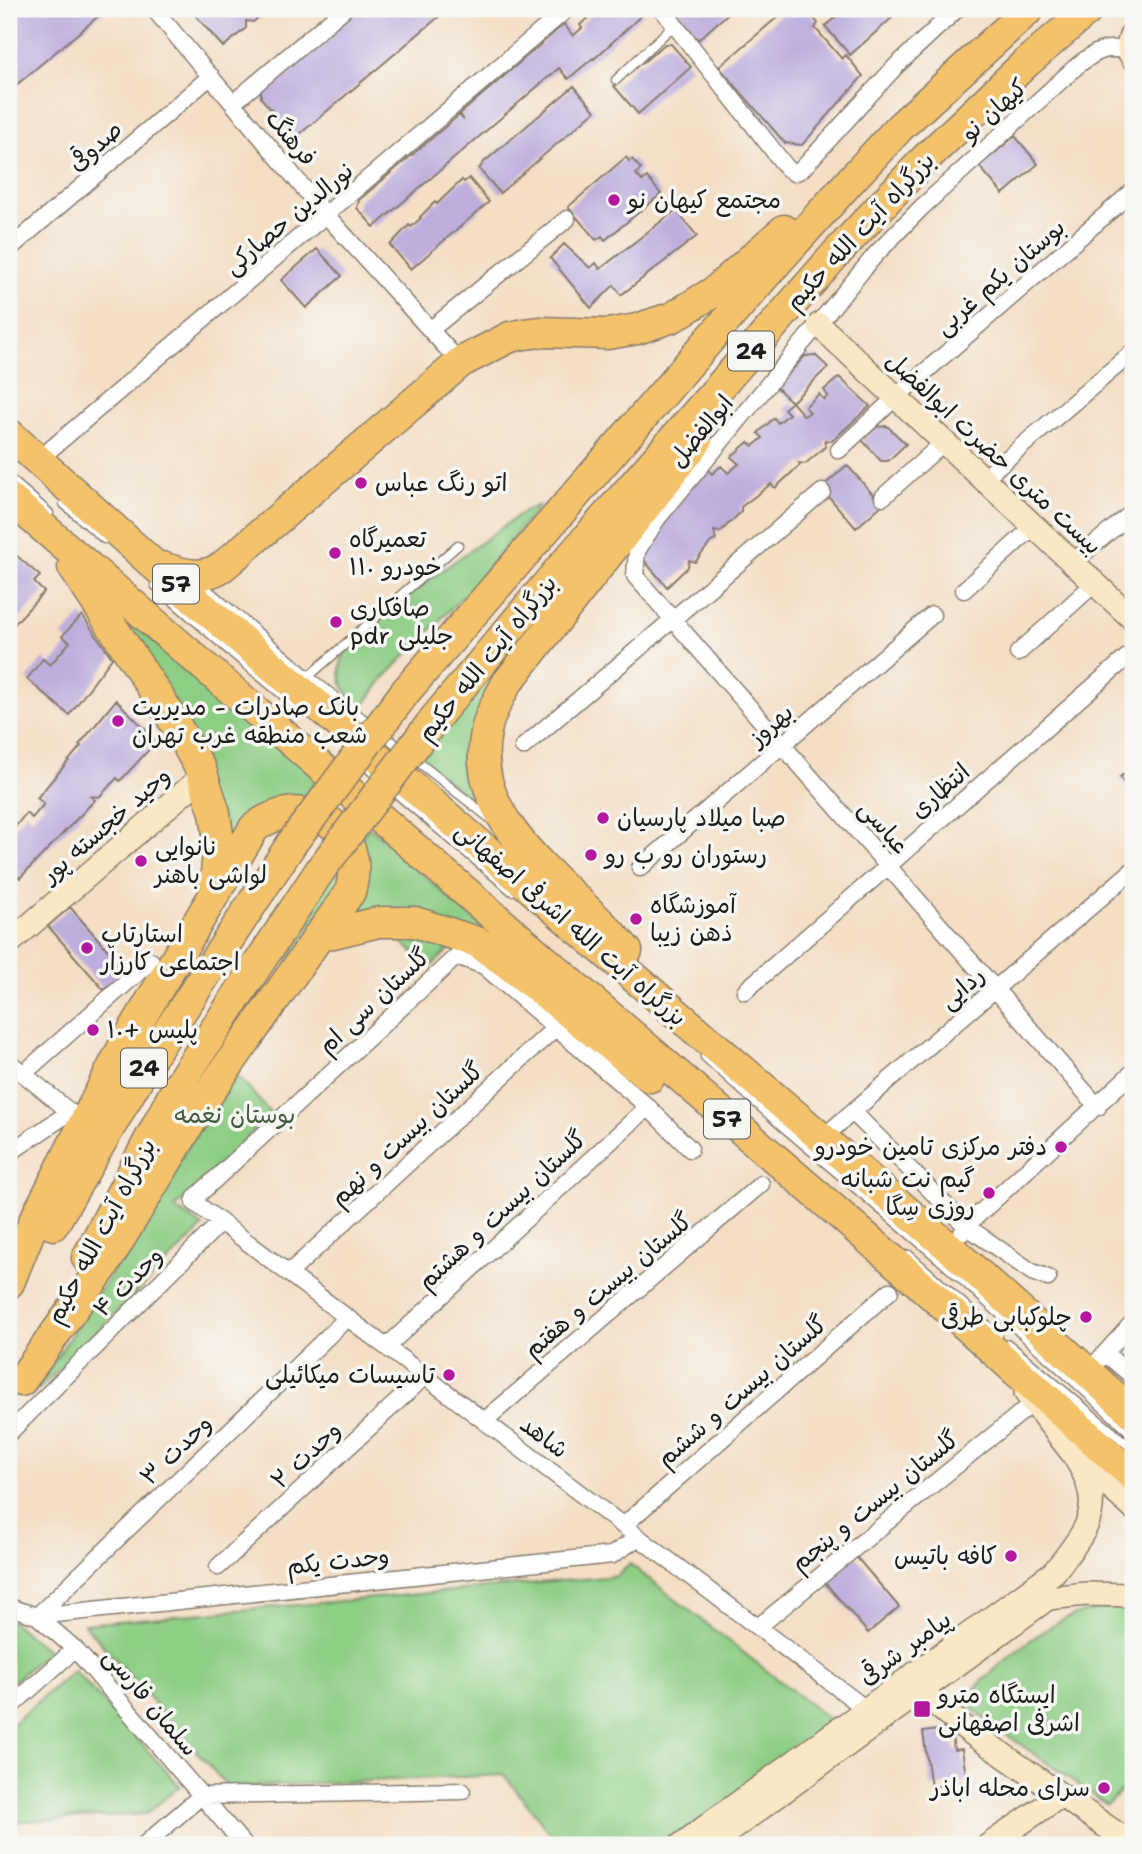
<svg xmlns="http://www.w3.org/2000/svg" width="1142" height="1854" viewBox="0 0 1142 1854" font-family="'Shantell Sans','Playpen Sans Arabic',sans-serif">
<style>
.green{fill:#8dcd84;stroke:#547450;stroke-width:2}
.building{fill:#beaedd}
.lines{fill:none;stroke-linecap:round;stroke-linejoin:round}
.lane-casing{stroke:#887d70;stroke-width:11}
.street-casing{stroke:#887d70;stroke-width:19}
.secondary-casing{stroke:#887d70;stroke-width:26}
.highway-casing{stroke:#887d70;stroke-width:33}
.lane{stroke:#fff;stroke-width:8}
.street{stroke:#fff;stroke-width:16}
.secondary{stroke:#fae7c3;stroke-width:23}
.highway{stroke:#f3c26a;stroke-width:30}
.highway-bridge-casing{stroke:#887d70;stroke-width:33;stroke-linecap:butt}
.highway-bridge{stroke:#f3c26a;stroke-width:30}
.poi-dot{fill:#b5179e;stroke:#f6f6f2;stroke-width:2.5}
.labels{text-anchor:middle;stroke-width:7;stroke-linejoin:round;paint-order:stroke}
.shield{fill:#f6f6f2;stroke:#5d5d5c;stroke-width:2}
.shield-label{font-size:23px;font-weight:bold;fill:#1c1c1c}
.street-label{font-size:24px;fill:#1c1c1c;stroke:#f6f6f2}
.poi-label{font-size:24px;fill:#1c1c1c;stroke:#f6f6f2;text-anchor:start}
.park-label{font-size:24px;fill:#445a40;stroke:#f6f6f2}
</style>
<rect width="100%" height="100%" fill="#f6f6f2"/>
<filter id="ink" filterUnits="userSpaceOnUse"><feTurbulence type="fractalNoise" baseFrequency=".0143" numOctaves="2"/><feDisplacementMap in="SourceGraphic" scale="14" xChannelSelector="R" yChannelSelector="G"/><feConvolveMatrix kernelMatrix="1 2 1 2 8 2 1 2 1" color-interpolation-filters="sRGB"/></filter>
<filter id="wash" filterUnits="userSpaceOnUse"><feTurbulence type="fractalNoise" baseFrequency=".00686" numOctaves="4" result="noise"/><feDisplacementMap in="SourceGraphic" scale="28" xChannelSelector="R" yChannelSelector="G"/><feGaussianBlur stdDeviation="1.57" result="paint"/><feColorMatrix in="noise" values="0 0 0 0 0 0 0 0 0 0 0 0 0 0 0 0 0 1.4 0 .05"/><feComposite in="paint" operator="in"/></filter>
<g filter="url(#wash)">
<rect width="100%" height="100%" fill="#f4dec4"/>
<path class="green" d="M 540,505 L 472,587 L 383,679 L 362,708 C 329,682 337,656 362,628 L 525,511 Z
M 586,558 L 495,691 L 493,818 L 420,758 Z
M 89,582 L 184,669 L 319,777 L 301,801 L 231,840 Z
M 370,827 L 494,938 L 346,915 L 356,842 Z
M 345,855 L 348,870 L 292,955 L 253,988 Z
M 385,927 L 460,940 L 430,967 Z
M 234,1071 L 271,1114 L 175,1208 L 203,1227 L 30,1398 L 116,1266 Z
M 630,1564 L 835,1724 L 671,1845 L 560,1845 L 504,1775 L 228,1787 L 84,1624 L 617,1576 Z
M 1110,1608 L 1133,1608 L 1133,1780 L 1107,1805 L 983,1718 L 963,1701 C 989,1673 1041,1625 1078,1614 C 1088,1610 1100,1610 1110,1608 Z
M 9,1619 L 48,1651 L 9,1686 Z
M 74,1670 L 180,1786 L 146,1814 L 9,1822 L 9,1727 Z"/>
<g id="blocks">
<path class="building" d="M 23,9 L 107,9 L 9,91 L 9,21 Z
M 190,9 L 218,9 L 224,16 L 233,9 L 270,9 L 253,22 L 246,21 L 246,28 L 223,47 Z
M 352,9 L 448,9 L 295,138 L 261,98 L 261,87 Z
M 598,9 L 638,9 L 643,14 L 594,59 L 593,58 L 568,79 L 559,68 L 374,227 L 357,208 L 359,200 L 459,115 L 464,120 L 460,114 L 564,24 L 573,36 L 582,28 L 580,25 Z
M 671,9 L 733,9 L 698,40 Z
M 787,9 L 806,9 L 818,23 L 815,28 L 842,59 L 846,55 L 863,76 L 802,145 L 785,143 L 719,67 Z
M 845,9 L 902,9 L 850,55 L 825,26 Z
M 665,44 L 671,44 L 691,67 L 638,114 L 614,86 L 639,62 L 641,64 Z
M 574,86 L 595,111 L 500,193 L 479,169 L 484,162 Z
M 1015,136 L 1038,164 L 1003,194 L 979,166 Z
M 626,157 L 629,161 L 632,159 L 641,169 L 636,174 L 642,181 L 647,177 L 661,194 L 605,240 L 602,236 L 596,240 L 568,207 Z
M 469,178 L 489,202 L 411,269 L 390,245 L 409,225 L 411,227 L 421,218 L 420,217 L 435,202 L 437,204 L 462,180 L 464,182 Z
M 676,210 L 697,236 L 621,295 L 614,285 L 591,308 L 550,258 L 564,244 L 590,268 L 596,263 L 600,269 Z
M 317,249 L 342,276 L 306,308 L 281,280 Z
M 815,355 L 828,367 L 792,402 L 776,387 L 805,356 Z
M 839,377 L 870,406 L 832,441 L 825,440 L 825,447 L 805,464 L 799,463 L 800,465 L 775,488 L 771,484 L 741,507 L 741,512 L 720,532 L 714,531 L 716,540 L 711,542 L 695,562 L 689,560 L 688,567 L 667,587 L 641,557 L 642,545 L 706,468 L 712,474 L 721,466 L 728,473 L 739,464 L 731,457 L 748,442 L 753,446 L 763,438 L 758,433 L 774,418 L 778,423 L 789,414 L 784,409 L 792,402 L 804,416 L 810,412 L 805,407 L 819,394 L 824,400 L 828,396 L 824,390 Z
M 887,426 L 906,444 L 888,461 L 881,461 L 862,440 L 877,427 Z
M 847,465 L 882,505 L 856,528 L 821,488 Z
M 9,549 L 40,576 L 34,582 L 44,592 L 9,630 Z
M 82,615 L 112,658 L 69,715 L 27,679 L 43,659 L 50,665 L 70,642 L 62,636 Z
M 116,700 L 157,741 L 120,781 L 117,778 L 99,797 L 90,796 L 95,800 L 20,878 L 9,868 L 9,835 L 26,813 L 32,818 L 44,804 L 37,798 L 81,746 L 79,745 Z
M 1133,767 L 1133,796 L 1120,777 Z
M 70,907 L 126,971 L 104,990 L 48,926 Z
M 853,1553 L 899,1607 L 868,1633 L 822,1579 Z
M 951,1728 L 954,1750 L 962,1749 L 967,1782 L 931,1787 L 923,1732 Z"/>
</g>
</g>
<g filter="url(#ink)">
<use href="#blocks" fill-opacity="0" stroke="#887d70" stroke-width="2"/>
<g class="lines">
<defs>
<path id="lane" d="M 616,80 L 675,24
M 9,478 L 49,513
M 64,504 L 104,539
M 200,583 L 309,676 L 492,820
M 155,585 L 231,652 L 297,707
M 309,676 L 458,545
M 360,761 L 381,780
M 391,789 L 512,891
M 705,1057 L 775,1120 L 939,1259 L 1133,1435
M 909,1255 L 998,1335
M 1008,1344 L 1133,1449"/>
<path id="street" d="M 154,9 L 327,216 L 453,355
M 662,9 L 787,168 L 794,173 L 801,170 L 895,67 L 957,9
M 233,103 L 344,9
M 9,249 L 211,76
M 430,330 L 567,219
M 839,450 L 896,397 L 1133,191
M 38,460 L 567,9
M 983,479 L 1133,352
M 883,497 L 944,442
M 1073,562 L 1133,512
M 964,590 L 1034,526
M 1018,653 L 1095,583
M 523,747 L 822,492
M 640,868 L 932,615
M 745,991 L 1133,652
M 9,1062 L 70,1112 L 9,1153
M 23,1074 L 151,961
M 1098,1107 L 635,576 L 637,551 L 657,519 L 876,254 L 922,207 L 1078,65 C 1095,52 1107,44 1129,52
M 853,1112 L 966,1226 L 1032,1272 L 1048,1278
M 821,1139 L 1133,870
M 690,1149 L 648,1107 L 484,966 L 457,956 L 196,1197 L 194,1202 L 858,1703 L 872,1716
M 962,1233 L 966,1226 L 1133,1072
M 289,1273 L 555,1028
M 386,1347 L 648,1107
M 1106,1354 L 1133,1377
M 1087,1373 L 1133,1322
M 484,1421 L 761,1184
M 9,1433 L 221,1222
M 623,1526 L 890,1291
M 218,1567 L 425,1376
M 9,1607 L 37,1616 L 75,1649 L 244,1845
M 37,1616 L 612,1555 L 639,1537
M 37,1616 L 347,1318
M 758,1627 L 1023,1411
M 9,1708 L 75,1649
M 144,1845 L 201,1796 L 462,1791"/>
<path id="secondary" d="M 1133,32 C 1128,41 1126,49 1133,58
M 819,325 L 1133,619
M 9,943 L 195,783 L 201,770
M 1026,1393 L 1073,1454 L 1133,1508
M 909,1683 L 970,1732 L 1133,1845
M 681,1845 L 1054,1572 C 1074,1546 1101,1519 1088,1484 C 1085,1473 1078,1463 1073,1454
M 710,1845 L 1048,1598 L 1086,1594 L 1133,1595
M 989,1845 L 1060,1796"/>
<path id="highway" d="M 9,434 L 153,564 L 952,1250 L 1133,1413
M 9,498 L 903,1269 L 1133,1476
M 73,567 L 169,713 L 201,770 L 215,813 L 219,842 L 215,883
M 162,567 C 184,574 201,580 222,567 L 461,362 L 510,337 L 524,334 L 541,332 L 608,334 L 637,329 L 673,317 L 715,291 L 784,230
M 406,691 L 768,272 L 851,180 L 900,127 L 1029,9
M 436,717 L 559,570 L 835,255 L 925,159 L 1026,63 L 1089,9
M 317,937 L 379,922 L 415,922 L 477,942 L 508,964 L 650,1077
M 627,951 C 576,888 466,826 486,732 C 489,714 499,698 507,683 L 697,441
M 53,1225 L 146,1065 L 292,843
M 87,1258 L 179,1084 L 321,869
M 9,1283 L 34,1221 L 122,1049 L 254,828 C 306,788 369,829 350,892 L 204,1100 L 103,1267 L 21,1381"/>
</defs>
<use href="#lane" class="lane-casing"/>
<use href="#street" class="street-casing"/>
<use href="#secondary" class="secondary-casing"/>
<use href="#highway" class="highway-casing"/>
<use href="#lane" class="lane"/>
<use href="#street" class="street"/>
<use href="#secondary" class="secondary"/>
<use href="#highway" class="highway"/>
<defs>
<path id="highway-bridge" d="M 292,843 L 406,691
M 321,869 L 436,717"/>
</defs>
<use href="#highway-bridge" class="highway-bridge-casing"/>
<use href="#highway-bridge" class="highway-bridge"/>
</g>
</g>
<g class="poi-dot">
<circle cx="614" cy="200" r="7"/>
<circle cx="361" cy="483" r="7"/>
<circle cx="335" cy="553" r="7"/>
<circle cx="336" cy="622" r="7"/>
<circle cx="118" cy="721" r="7"/>
<circle cx="603" cy="818" r="7"/>
<circle cx="591" cy="855" r="7"/>
<circle cx="141" cy="861" r="7"/>
<circle cx="636" cy="919" r="7"/>
<circle cx="87" cy="948" r="7"/>
<circle cx="93" cy="1030" r="7"/>
<circle cx="1061" cy="1147" r="7"/>
<circle cx="989" cy="1193" r="7"/>
<circle cx="1086" cy="1317" r="7"/>
<circle cx="449" cy="1375" r="7"/>
<circle cx="1011" cy="1556" r="7"/>
<rect x="913" y="1700" width="18" height="18" rx="3.5"/>
<circle cx="1104" cy="1788" r="7"/>
</g>
<g class="labels">
<g class="shield">
<rect x="728" y="331.5" width="46" height="39" rx="5"/>
<rect x="153" y="564.5" width="46" height="39" rx="5"/>
<rect x="121" y="1048.5" width="46" height="39" rx="5"/>
<rect x="704" y="1099.5" width="46" height="39" rx="5"/>
</g>
<g class="shield-label">
<text x="751" y="359">24</text>
<text x="176" y="592">57</text>
<text x="144" y="1076">24</text>
<text x="727" y="1127">57</text>
</g>
<g class="street-label">
<text transform="translate(994 110) rotate(-42)" y="8">کیهان نو</text>
<text transform="translate(291 138) rotate(50)" y="8">فرهنگ</text>
<text transform="translate(95 146) rotate(-41)" y="8">صدوقی</text>
<text transform="translate(289 218) rotate(-40)" y="8">نورالدین حصارکی</text>
<text transform="translate(860 231) rotate(-47)" y="8">بزرگراه آیت الله حکیم</text>
<text transform="translate(1000 277) rotate(-41)" y="8">بوستان یکم غربی</text>
<text transform="translate(701 431) rotate(-50)" y="8">ابوالفضل</text>
<text transform="translate(994 453) rotate(43)" y="8">بیست متری حضرت ابوالفضل</text>
<text transform="translate(487 658) rotate(-51)" y="8">بزرگراه آیت الله حکیم</text>
<text transform="translate(771 725) rotate(-41)" y="8">بهروز</text>
<text transform="translate(940 791) rotate(-41)" y="8">انتظاری</text>
<text transform="translate(106 825) rotate(-41)" y="8">وحید خجسته پور</text>
<text transform="translate(884 827) rotate(49)" y="8">عباسی</text>
<text transform="translate(571 924) rotate(41)" y="8">بزرگراه آیت الله اشرفی اصفهانی</text>
<text transform="translate(962 988) rotate(-41)" y="8">ردایی</text>
<text transform="translate(374 1001) rotate(-43)" y="8">گلستان سی ام</text>
<text transform="translate(407 1134) rotate(-43)" y="8">گلستان بیست و نهم</text>
<text transform="translate(502 1210) rotate(-43)" y="8">گلستان بیست و هشتم</text>
<text transform="translate(101 1231) rotate(-62)" y="8">بزرگراه آیت الله حکیم</text>
<text transform="translate(128 1282) rotate(-45)" y="8">وحدت ۴</text>
<text transform="translate(608 1285) rotate(-40)" y="8">گلستان بیست و هفتم</text>
<text transform="translate(742 1391) rotate(-41)" y="8">گلستان بیست و ششم</text>
<text transform="translate(544 1437) rotate(37)" y="8">شاهد</text>
<text transform="translate(176 1450) rotate(-44)" y="8">وحدت ۳</text>
<text transform="translate(306 1455) rotate(-43)" y="8">وحدت ۲</text>
<text transform="translate(875 1501) rotate(-39)" y="8">گلستان بیست و پنجم</text>
<text transform="translate(338 1561) rotate(-6)" y="8">وحدت یکم</text>
<text transform="translate(905 1648) rotate(-36)" y="8">پیامبر شرقی</text>
<text transform="translate(151 1702) rotate(50)" y="8">سلمان فارسی</text>
</g>
<g class="poi-label">
<text x="628" y="208">مجتمع کیهان نو</text>
<text x="375" y="491">اتو رنگ عباس</text>
<text x="349" y="547">تعمیرگاه<tspan x="349" dy="28">خودرو ۱۱۰</tspan></text>
<text x="350" y="616">صافکاری<tspan x="350" dy="28">pdr جلیلی</tspan></text>
<text x="132" y="715">بانک صادرات - مدیریت<tspan x="132" dy="28">شعب منطقه غرب تهران</tspan></text>
<text x="617" y="826">صبا میلاد پارسیان</text>
<text x="155" y="855">نانوایی<tspan x="155" dy="28">لواشی باهنر</tspan></text>
<text x="605" y="863">رستوران رو ب رو</text>
<text x="650" y="913">آموزشگاه<tspan x="650" dy="28">ذهن زیبا</tspan></text>
<text x="101" y="942">استارتاپ<tspan x="101" dy="28">اجتماعی کارزار</tspan></text>
<text x="107" y="1038">پلیس +۱۰</text>
<text x="1047" y="1155" text-anchor="end">دفتر مرکزی تامین خودرو</text>
<text x="975" y="1187" text-anchor="end">گیم نت شبانه<tspan x="975" dy="28">روزی سِگا</tspan></text>
<text x="1072" y="1325" text-anchor="end">چلوکبابی طرقی</text>
<text x="435" y="1383" text-anchor="end">تاسیسات میکائیلی</text>
<text x="997" y="1564" text-anchor="end">کافه باتیس</text>
<text x="938" y="1703">ایستگاه مترو<tspan x="938" dy="28">اشرفی اصفهانی</tspan></text>
<text x="1090" y="1796" text-anchor="end">سرای محله اباذر</text>
</g>
<g class="park-label">
<text x="235" y="1123">بوستان نغمه</text>
</g>
</g>
<rect width="1142" height="1854" fill="none" stroke="#f6f6f2" stroke-width="35"/>
</svg>
